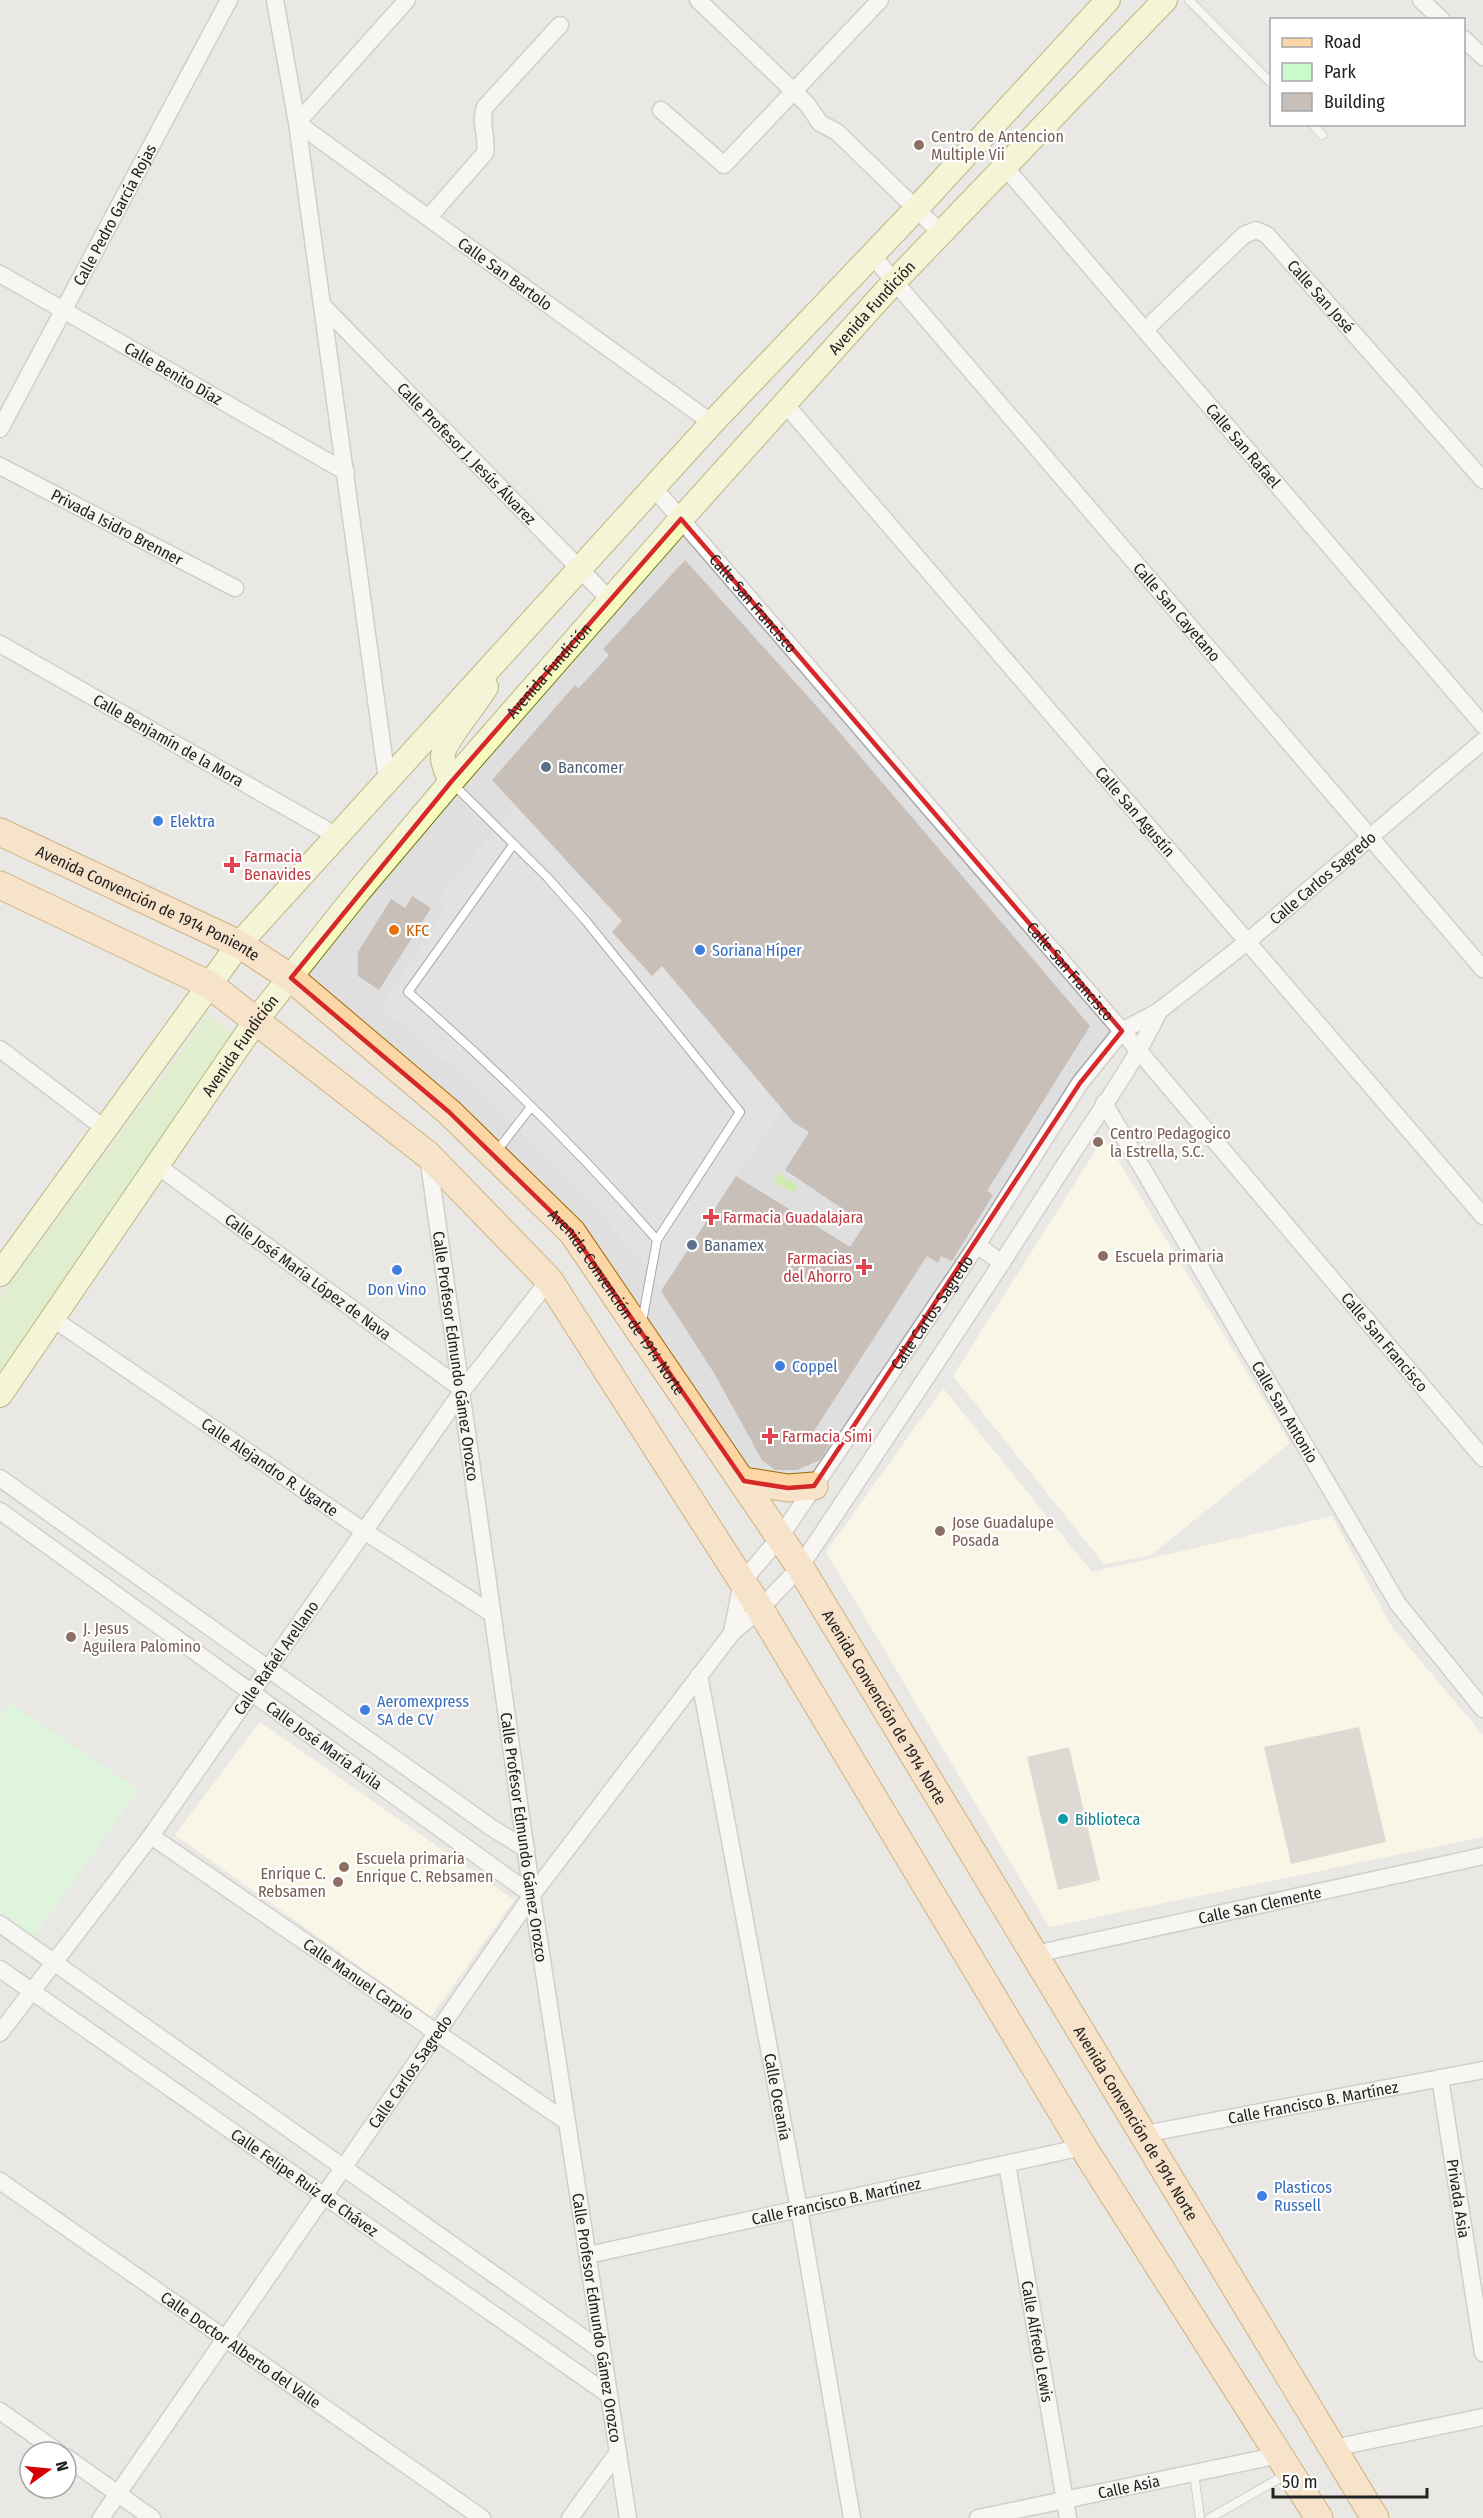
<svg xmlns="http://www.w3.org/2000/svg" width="1483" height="2518" viewBox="0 0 1483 2518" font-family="'Fira Sans Condensed',sans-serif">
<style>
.residential{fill:#e0dfdf;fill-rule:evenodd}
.education{fill:#ffffe5}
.grass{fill:#cdebb0}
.park{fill:#c8facc}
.parking{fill:#e2e2e2}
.building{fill:#c7bfb8}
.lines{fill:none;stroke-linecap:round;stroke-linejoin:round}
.lane-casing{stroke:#a9a9a9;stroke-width:10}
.street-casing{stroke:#a9a9a9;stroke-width:19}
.secondary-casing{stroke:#707d05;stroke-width:26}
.primary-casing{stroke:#a06b00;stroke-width:29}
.lane{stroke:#fff;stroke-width:8}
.street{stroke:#fff;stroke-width:16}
.secondary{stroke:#f7fabf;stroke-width:24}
.primary{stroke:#fcd6a4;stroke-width:27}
.marked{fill:none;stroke:#d62828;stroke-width:4.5;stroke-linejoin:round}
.education-dot{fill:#8d6e63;stroke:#fff;stroke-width:2}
.service-dot{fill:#5c6f8a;stroke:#fff;stroke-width:2}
.shop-dot{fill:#3f7fe0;stroke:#fff;stroke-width:2}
.health-dot{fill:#e0444e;stroke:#fff;stroke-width:2}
.food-dot{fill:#e8710a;stroke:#fff;stroke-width:2}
.culture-dot{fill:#0f9aa8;stroke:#fff;stroke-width:2}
.labels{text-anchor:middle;stroke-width:4.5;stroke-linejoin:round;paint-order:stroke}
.education-label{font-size:16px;fill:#785e54;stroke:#fff;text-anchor:start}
.street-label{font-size:16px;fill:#222;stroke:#fff}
.service-label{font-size:16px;fill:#4e5e75;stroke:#fff;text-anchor:start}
.shop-label{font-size:16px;fill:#366cbe;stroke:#fff;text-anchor:start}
.health-label{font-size:16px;fill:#be3a42;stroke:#fff;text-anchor:start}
.food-label{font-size:16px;fill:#c56008;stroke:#fff;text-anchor:start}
.culture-label{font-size:16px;fill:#0d838f;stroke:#fff;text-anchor:start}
</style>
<rect width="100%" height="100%" fill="#f2efe9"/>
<path class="residential" d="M 0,0 L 1483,0 L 1483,2518 L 0,2518 ZM 1272,20 L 1464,20 L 1464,124 L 1272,124 ZM 30,2452 L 66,2452 L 66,2488 L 30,2488 Z"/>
<path class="education" d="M 1104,1137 L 1290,1443 L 1150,1556 L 1104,1564 L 953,1376 Z
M 943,1388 L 1092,1572 L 1332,1516 L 1392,1627 L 1483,1735 L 1483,1837 L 1049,1927 L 826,1552 Z
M 260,1722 L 514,1900 L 431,2017 L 175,1835 Z"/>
<path class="grass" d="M 208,1015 L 238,1039 L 0,1376 L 0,1298 Z
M 778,1173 L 798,1186 L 792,1193 L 773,1180 Z"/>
<path class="park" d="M 10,1703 L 139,1790 L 33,1938 L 0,1914 L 0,1718 Z"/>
<path class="parking" d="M 848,126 L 894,166 L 893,178 L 845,137 Z
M 516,806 L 622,921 L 652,976 L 662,966 L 783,1110 L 736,1176 L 661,1291 L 650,1274 L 587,1197 L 472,1084 L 381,1007 L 446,909 L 436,900 Z"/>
<path class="building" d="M 685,560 L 829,720 L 1090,1026 L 987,1191 L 993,1195 L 952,1261 L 941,1256 L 938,1263 L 927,1256 L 812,1434 L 832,1441 L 820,1460 L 797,1470 L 775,1470 L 762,1460 L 714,1373 L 661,1291 L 736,1176 L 850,1247 L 865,1224 L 785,1170 L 809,1132 L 794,1123 L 662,966 L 652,976 L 612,932 L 622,921 L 492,780 L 575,685 L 578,689 L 609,655 L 603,649 Z
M 412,896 L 431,908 L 379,990 L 358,976 L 358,952 L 391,899 L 405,908 Z
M 1359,1727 L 1386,1842 L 1291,1864 L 1264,1747 Z
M 1069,1747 L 1100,1880 L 1058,1890 L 1027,1757 Z"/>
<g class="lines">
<defs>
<path id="lane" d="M 1189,0 L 1272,84
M 1312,124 L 1322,135
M 452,783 L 547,877 L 586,921 L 740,1112 L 657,1240 L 642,1322
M 513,845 L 408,992 C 496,1069 580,1151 657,1240
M 496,1152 L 531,1107
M 1194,2473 L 1200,2518
M 1210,2518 L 1287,2474"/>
<g id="street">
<path d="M 275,0 L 297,123 L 387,780"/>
<path id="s1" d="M 407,0 L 297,123 L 712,423"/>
<path d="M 698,0 L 807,104 L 820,123 L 837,132 L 941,233"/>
<path d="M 1421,0 L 1442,20"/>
<path d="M 1464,39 L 1483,57"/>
<path d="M 661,110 L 724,165 L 880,0"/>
<path id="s2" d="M 1004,166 L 1483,725"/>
<path d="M 429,217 L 485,153 C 488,136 479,123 485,107 L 560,25"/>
<path id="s3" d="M 871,254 L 1483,969"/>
<path id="s4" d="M 0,274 L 346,472"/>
<path id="s5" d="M 323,306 L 610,600"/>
<path id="s6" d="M 1145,330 L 1244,235 L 1256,230 L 1267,235 L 1483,480"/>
<path id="s7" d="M 786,405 L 1483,1216"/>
<path id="s8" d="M 0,429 L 229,0"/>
<path id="s9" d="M 0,466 L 235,588"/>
<path id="s10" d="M 654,488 L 1122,1031 L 1483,1458"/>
<path id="s11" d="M 0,644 L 337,836"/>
<path d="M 0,1049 L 104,1128"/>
<path id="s12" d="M 1104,1103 L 1398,1604 L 1483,1709"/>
<path id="s13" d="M 428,1156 L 532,1895 L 628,2518"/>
<path id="s14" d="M 155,1164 L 463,1390"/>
<path d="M 977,1245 L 1002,1263"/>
<path id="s15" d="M 52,1318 L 364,1531 L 491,1613"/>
<path d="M 0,1478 L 492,1828 L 526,1849"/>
<path id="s16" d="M 0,1511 L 532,1895"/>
<path id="s17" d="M 732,1633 L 742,1582 L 780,1537 L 977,1245 L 1080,1083 L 1122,1031 L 1159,1011 L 1247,942 L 1483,741"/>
<path id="s18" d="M 699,1675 L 799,2209 L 852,2518"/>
<path id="s19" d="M 151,1836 L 567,2122"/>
<path d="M 0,1924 L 602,2351"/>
<path id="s20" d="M 1035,1954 L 1483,1856"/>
<path id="s21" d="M 0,1969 L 609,2395"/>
<path id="s22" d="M 0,2033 L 151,1836 L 463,1390 L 549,1280"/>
<path id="s23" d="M 1440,2078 L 1483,2353"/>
<path id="s24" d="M 1144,2134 L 1483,2070"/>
<path id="s25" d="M 1007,2164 L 1068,2518"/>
<path id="s26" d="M 0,2181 L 482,2518"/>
<path id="s27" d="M 588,2255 L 1083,2147"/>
<path d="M 0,2411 L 58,2452"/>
<path d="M 1333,2448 L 1483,2417"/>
<path d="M 66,2457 L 152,2518"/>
<path id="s28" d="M 101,2518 L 532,1895 L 732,1633 L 760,1609 L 800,1567 C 885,1439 972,1311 1055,1180 C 1090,1124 1131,1071 1159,1011"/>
<path d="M 570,2518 L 618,2452"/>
<path id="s29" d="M 978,2518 L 1280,2455"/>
</g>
<g id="secondary">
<path d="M 451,782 C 448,775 444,767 443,759 C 440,744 476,705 486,687"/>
<path d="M 0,1274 L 239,944 L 712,423 L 917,208 L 1108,0"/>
<path id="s30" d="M 0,1395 L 257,1019 L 359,891 L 451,782 L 681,519 L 894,282 L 1165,0"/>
</g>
<g id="primary">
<path id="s31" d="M 0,832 L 239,944 L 291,978 L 449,1112 L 572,1232 L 800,1567 L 1375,2518"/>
<path d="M 0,885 L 210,985 L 428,1155 L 549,1280 L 760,1609 L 1083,2147 L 1319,2518"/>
<path d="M 744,1481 L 788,1488 L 814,1486"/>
</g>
</defs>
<use href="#lane" class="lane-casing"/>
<use href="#street" class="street-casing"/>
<use href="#secondary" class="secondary-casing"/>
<use href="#primary" class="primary-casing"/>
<use href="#lane" class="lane"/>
<use href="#street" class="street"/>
<use href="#secondary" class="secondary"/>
<use href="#primary" class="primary"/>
</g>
<path d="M0 0H1483V2518H0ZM 681,519 L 1122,1031 L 1080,1083 L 814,1486 L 788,1488 L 744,1481 L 572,1232 L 449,1112 L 291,978 L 451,782 Z" fill="#f2efe9" fill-opacity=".55" fill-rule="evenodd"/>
<path class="marked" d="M 681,519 L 1122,1031 L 1080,1083 L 814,1486 L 788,1488 L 744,1481 L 572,1232 L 449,1112 L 291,978 L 451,782 Z"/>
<g class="education-dot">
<circle cx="919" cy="145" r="6"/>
<circle cx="1098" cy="1142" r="6"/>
<circle cx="1103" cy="1256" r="6"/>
<circle cx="940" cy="1531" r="6"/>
<circle cx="71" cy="1637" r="6"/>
<circle cx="344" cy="1867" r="6"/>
<circle cx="338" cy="1882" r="6"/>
</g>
<g class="service-dot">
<circle cx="546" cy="767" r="6"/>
<circle cx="692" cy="1245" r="6"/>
</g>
<g class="shop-dot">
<circle cx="158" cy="821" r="6"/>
<circle cx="700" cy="950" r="6"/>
<circle cx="397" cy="1270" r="6"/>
<circle cx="780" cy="1366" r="6"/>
<circle cx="365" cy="1710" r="6"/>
<circle cx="1262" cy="2196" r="6"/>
</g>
<g class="health-dot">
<path d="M229 856h6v6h6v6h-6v6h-6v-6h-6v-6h6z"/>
<path d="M708 1208h6v6h6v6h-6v6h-6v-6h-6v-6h6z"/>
<path d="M861 1258h6v6h6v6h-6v6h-6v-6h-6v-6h6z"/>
<path d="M767 1427h6v6h6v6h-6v6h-6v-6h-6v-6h6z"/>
</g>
<circle class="food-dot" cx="394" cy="930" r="6"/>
<circle class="culture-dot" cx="1063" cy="1819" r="6"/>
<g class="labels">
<g class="education-label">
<text x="931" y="142">Centro de Antencion<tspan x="931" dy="18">Multiple Vii</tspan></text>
<text x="1110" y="1139">Centro Pedagogico<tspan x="1110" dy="18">la Estrella, S.C.</tspan></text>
<text x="1115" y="1262">Escuela primaria</text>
<text x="952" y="1528">Jose Guadalupe<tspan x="952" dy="18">Posada</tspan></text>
<text x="83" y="1634">J. Jesus<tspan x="83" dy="18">Aguilera Palomino</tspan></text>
<text x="356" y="1864">Escuela primaria<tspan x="356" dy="18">Enrique C. Rebsamen</tspan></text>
<text x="326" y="1879" text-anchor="end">Enrique C.<tspan x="326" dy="18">Rebsamen</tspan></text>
</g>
<g class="street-label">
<text dy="6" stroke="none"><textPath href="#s8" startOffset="243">Calle Pedro García Rojas</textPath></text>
<text dy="6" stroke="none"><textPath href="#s1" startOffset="422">Calle San Bartolo</textPath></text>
<text dy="6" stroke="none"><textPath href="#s6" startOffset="244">Calle San José</textPath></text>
<text dy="6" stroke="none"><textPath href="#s30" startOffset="1396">Avenida Fundición</textPath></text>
<text dy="6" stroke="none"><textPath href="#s4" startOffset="200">Calle Benito Díaz</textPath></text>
<text dy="6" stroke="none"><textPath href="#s2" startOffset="368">Calle San Rafael</textPath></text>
<text dy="6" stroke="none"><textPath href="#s5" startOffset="206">Calle Profesor J. Jesús Álvarez</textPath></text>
<text dy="6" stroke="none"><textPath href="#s9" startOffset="132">Privada Isidro Brenner</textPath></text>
<text dy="6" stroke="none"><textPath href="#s10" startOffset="152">Calle San Francisco</textPath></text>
<text dy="6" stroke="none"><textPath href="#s3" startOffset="471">Calle San Cayetano</textPath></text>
<text dy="6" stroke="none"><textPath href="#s30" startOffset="910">Avenida Fundición</textPath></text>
<text dy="6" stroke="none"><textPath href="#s11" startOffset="194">Calle Benjamín de la Mora</textPath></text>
<text dy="6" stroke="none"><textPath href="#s7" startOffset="536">Calle San Agustín</textPath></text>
<text dy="6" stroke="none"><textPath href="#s17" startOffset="975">Calle Carlos Sagredo</textPath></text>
<text dy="6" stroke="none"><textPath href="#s31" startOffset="164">Avenida Convención de 1914 Poniente</textPath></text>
<text dy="6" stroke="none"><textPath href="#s10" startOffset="638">Calle San Francisco</textPath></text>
<text dy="6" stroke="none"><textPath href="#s30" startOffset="424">Avenida Fundición</textPath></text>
<text dy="6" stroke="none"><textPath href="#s14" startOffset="190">Calle José María López de Nava</textPath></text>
<text dy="6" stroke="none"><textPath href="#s31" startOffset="788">Avenida Convención de 1914 Norte</textPath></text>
<text dy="6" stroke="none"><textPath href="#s17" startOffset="382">Calle Carlos Sagredo</textPath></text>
<text dy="6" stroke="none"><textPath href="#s10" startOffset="1124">Calle San Francisco</textPath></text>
<text dy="6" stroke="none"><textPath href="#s13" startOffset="202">Calle Profesor Edmundo Gámez Orozco</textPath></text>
<text dy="6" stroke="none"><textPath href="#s12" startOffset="358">Calle San Antonio</textPath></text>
<text dy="6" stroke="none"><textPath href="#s15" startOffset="264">Calle Alejandro R. Ugarte</textPath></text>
<text dy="6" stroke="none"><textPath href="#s22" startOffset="466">Calle Rafaél Arellano</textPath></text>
<text dy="6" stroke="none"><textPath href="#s31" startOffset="1274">Avenida Convención de 1914 Norte</textPath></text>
<text dy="6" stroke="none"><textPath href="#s16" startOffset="400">Calle José María Ávila</textPath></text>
<text dy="6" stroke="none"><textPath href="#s13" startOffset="688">Calle Profesor Edmundo Gámez Orozco</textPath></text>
<text dy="6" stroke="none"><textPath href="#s20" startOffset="230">Calle San Clemente</textPath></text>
<text dy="6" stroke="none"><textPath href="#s19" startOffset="252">Calle Manuel Carpio</textPath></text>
<text dy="6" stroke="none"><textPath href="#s28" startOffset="543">Calle Carlos Sagredo</textPath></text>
<text dy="6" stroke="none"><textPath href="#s18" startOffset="429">Calle Oceanía</textPath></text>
<text dy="6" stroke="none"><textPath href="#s24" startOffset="172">Calle Francisco B. Martínez</textPath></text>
<text dy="6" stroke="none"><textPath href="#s31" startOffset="1760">Avenida Convención de 1914 Norte</textPath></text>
<text dy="6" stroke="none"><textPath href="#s21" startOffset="372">Calle Felipe Ruiz de Chávez</textPath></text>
<text dy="6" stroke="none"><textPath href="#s23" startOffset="122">Privada Asia</textPath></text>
<text dy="6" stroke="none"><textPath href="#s27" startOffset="254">Calle Francisco B. Martínez</textPath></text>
<text dy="6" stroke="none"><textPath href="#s13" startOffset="1174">Calle Profesor Edmundo Gámez Orozco</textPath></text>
<text dy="6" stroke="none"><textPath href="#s25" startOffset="180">Calle Alfredo Lewis</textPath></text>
<text dy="6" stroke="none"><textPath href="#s26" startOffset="294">Calle Doctor Alberto del Valle</textPath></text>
<text dy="6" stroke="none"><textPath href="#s29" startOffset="154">Calle Asia</textPath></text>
</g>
<g class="service-label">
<text x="558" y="773">Bancomer</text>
<text x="704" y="1251">Banamex</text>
</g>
<g class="shop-label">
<text x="170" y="827">Elektra</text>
<text x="712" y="956">Soriana Híper</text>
<text x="397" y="1295" text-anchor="middle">Don Vino</text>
<text x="792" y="1372">Coppel</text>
<text x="377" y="1707">Aeromexpress<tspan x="377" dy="18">SA de CV</tspan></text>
<text x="1274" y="2193">Plasticos<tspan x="1274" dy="18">Russell</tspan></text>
</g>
<g class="health-label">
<text x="244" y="862">Farmacia<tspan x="244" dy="18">Benavides</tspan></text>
<text x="723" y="1223">Farmacia Guadalajara</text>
<text x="852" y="1264" text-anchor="end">Farmacias<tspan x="852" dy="18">del Ahorro</tspan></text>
<text x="782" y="1442">Farmacia Simi</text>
</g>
<g class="food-label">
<text x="406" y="936">KFC</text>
</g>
<g class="culture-label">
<text x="1075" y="1825">Biblioteca</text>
</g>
</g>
<rect x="1270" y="18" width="195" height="108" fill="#ffffff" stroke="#a7a7a7" stroke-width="1.5"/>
<rect x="1282" y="38" width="30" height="9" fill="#fcd6a4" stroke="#a7a7a7" stroke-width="1.5"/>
<text x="1324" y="48" font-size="18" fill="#222222">Road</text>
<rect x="1282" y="63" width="30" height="18" fill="#c8facc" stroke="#a7a7a7" stroke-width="1.5"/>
<text x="1324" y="78" font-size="18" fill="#222222">Park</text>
<rect x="1282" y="93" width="30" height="18" fill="#c7bfb8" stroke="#a7a7a7" stroke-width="1.5"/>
<text x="1324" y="108" font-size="18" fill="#222222">Building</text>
<g transform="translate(48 2470) rotate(75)"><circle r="28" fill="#ffffff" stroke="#a7a7a7" stroke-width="1.5"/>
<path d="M0-4.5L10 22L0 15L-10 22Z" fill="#d40000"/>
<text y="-9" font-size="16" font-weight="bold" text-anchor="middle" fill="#222222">N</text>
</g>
<path d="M1273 2488v9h154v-9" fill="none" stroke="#222222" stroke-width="3"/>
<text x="1282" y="2488" font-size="18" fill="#222222" stroke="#ffffff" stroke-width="4.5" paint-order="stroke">50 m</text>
</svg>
